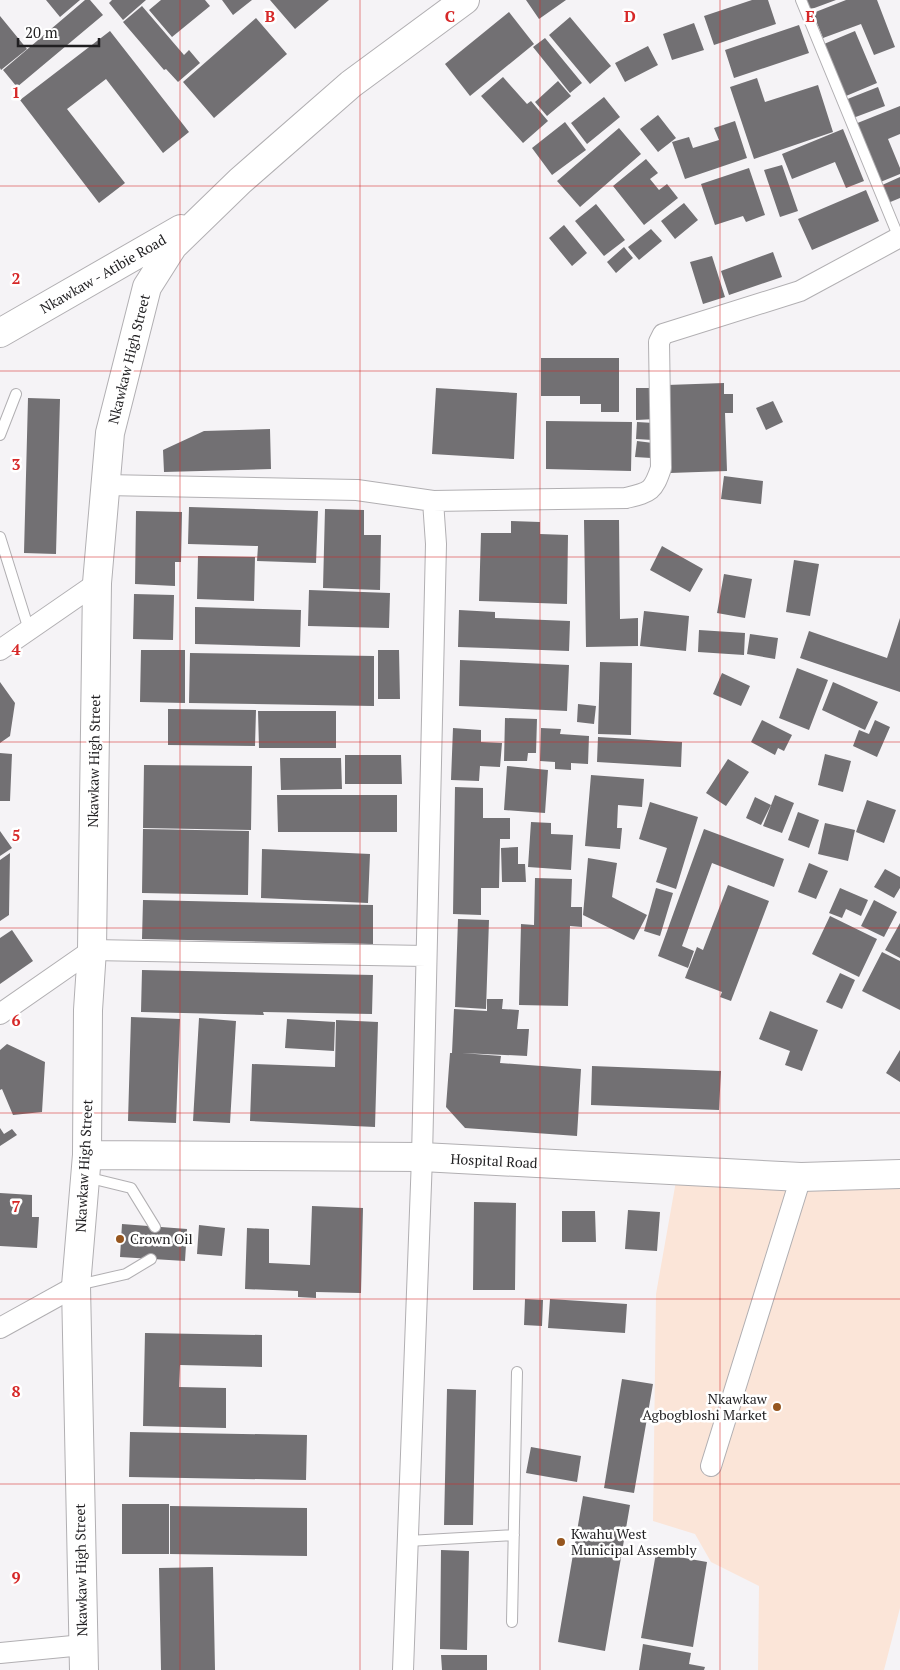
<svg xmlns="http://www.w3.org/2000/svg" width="900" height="1670" viewBox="0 0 900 1670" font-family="'PT Serif',serif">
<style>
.commercial{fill:#fbe5d8}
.building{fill:#727073}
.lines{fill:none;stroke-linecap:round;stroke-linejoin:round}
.lane-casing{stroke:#b1afb2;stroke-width:12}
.street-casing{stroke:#b1afb2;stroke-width:22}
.secondary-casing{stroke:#b1afb2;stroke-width:30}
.lane{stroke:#fff;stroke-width:10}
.street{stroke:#fff;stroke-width:20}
.secondary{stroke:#fff;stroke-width:28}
.grid{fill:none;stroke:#d62828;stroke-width:1;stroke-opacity:0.55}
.poi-dot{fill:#96561f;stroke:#fff;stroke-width:2}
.labels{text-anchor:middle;stroke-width:5;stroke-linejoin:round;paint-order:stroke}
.street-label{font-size:14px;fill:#201f21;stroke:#fff}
.poi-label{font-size:14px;fill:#201f21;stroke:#fff;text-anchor:start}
.grid-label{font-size:16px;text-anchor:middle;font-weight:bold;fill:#d62828;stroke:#fff;stroke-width:5;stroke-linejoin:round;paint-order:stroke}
</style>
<rect width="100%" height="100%" fill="#f5f3f6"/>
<path class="commercial" d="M 676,1181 L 900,1184 L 900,1608 L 884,1670 L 758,1670 L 759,1586 L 711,1562 L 695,1534 L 653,1521 L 656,1294 Z"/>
<path class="building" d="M 46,0 L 80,0 L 60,17 Z
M 85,0 L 90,0 L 103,15 L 17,87 L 3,70 Z
M 112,0 L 146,0 L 123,20 L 109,3 Z
M 161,0 L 205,0 L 210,6 L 172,37 L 149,10 Z
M 222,0 L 252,0 L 233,15 Z
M 270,0 L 329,0 L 295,29 Z
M 526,0 L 566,0 L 539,19 Z
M 752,0 L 768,0 L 776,24 L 714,45 L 704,16 Z
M 805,0 L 836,0 L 809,10 Z
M 846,0 L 877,0 L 895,47 L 874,55 L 861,24 L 823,38 L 813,13 Z
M 142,6 L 184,55 L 189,50 L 200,63 L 178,82 L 166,69 L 164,70 L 123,22 Z
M 509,12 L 534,44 L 470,96 L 445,64 Z
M 0,16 L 27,49 L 1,70 L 0,68 Z
M 570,17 L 611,66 L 590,84 L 549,35 Z
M 256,18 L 287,54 L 214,118 L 183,82 Z
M 694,23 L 704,50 L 672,60 L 663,34 Z
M 799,25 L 809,53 L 734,78 L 725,50 Z
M 110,31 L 189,132 L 163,153 L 106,79 L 67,109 L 125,183 L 99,203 L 20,100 Z
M 855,31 L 877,83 L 846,96 L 824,44 Z
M 545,38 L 582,83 L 570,93 L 533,47 Z
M 648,46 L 658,65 L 625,82 L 615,63 Z
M 503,77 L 527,104 L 531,101 L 548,121 L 523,143 L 481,96 Z
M 757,78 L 765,102 L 818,85 L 833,132 L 754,159 L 730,87 Z
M 558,81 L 571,96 L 547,116 L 535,102 Z
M 878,87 L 885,106 L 853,118 L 845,100 Z
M 604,97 L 620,117 L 587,144 L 571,123 Z
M 900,106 L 900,134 L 888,139 L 900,168 L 900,174 L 878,183 L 855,124 Z
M 658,115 L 676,138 L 658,152 L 640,129 Z
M 735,121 L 747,158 L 685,179 L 672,142 L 689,137 L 693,148 L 719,140 L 714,128 Z
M 565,122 L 586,150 L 552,175 L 532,148 Z
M 619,128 L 641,154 L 580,207 L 557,181 Z
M 843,129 L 864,181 L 846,188 L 835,162 L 792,179 L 782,154 Z
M 646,159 L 658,173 L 650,179 L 659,190 L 667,184 L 678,198 L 644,225 L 613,186 Z
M 782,165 L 798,211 L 780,217 L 764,170 Z
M 749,168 L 765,215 L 746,222 L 743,216 L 715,225 L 701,184 Z
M 900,177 L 900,198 L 888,203 L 880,186 Z
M 866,190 L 879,221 L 812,250 L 798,219 Z
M 684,203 L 698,220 L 675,239 L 661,221 Z
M 596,204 L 625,240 L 604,256 L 575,221 Z
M 564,225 L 587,253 L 572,266 L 549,238 Z
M 651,229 L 662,241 L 639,260 L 628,247 Z
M 624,247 L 633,258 L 616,273 L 607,262 Z
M 773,252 L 782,277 L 729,295 L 721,271 Z
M 712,256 L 725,297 L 703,304 L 690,262 Z
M 541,358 L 619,358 L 619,412 L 601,412 L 601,404 L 580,404 L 580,396 L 541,396 Z
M 724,383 L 724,394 L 733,394 L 733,413 L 725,413 L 727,471 L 670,473 L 667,385 Z
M 436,388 L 517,393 L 514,459 L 432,454 Z
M 636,388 L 655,388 L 656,419 L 636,420 Z
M 28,398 L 60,399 L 56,554 L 24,553 Z
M 773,401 L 783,422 L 766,430 L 756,408 Z
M 546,421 L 632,422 L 631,471 L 546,469 Z
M 637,422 L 654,423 L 653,440 L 636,439 Z
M 270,429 L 271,469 L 164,472 L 163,450 L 204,431 Z
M 637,441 L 653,443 L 651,458 L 635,457 Z
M 724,476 L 763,481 L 761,504 L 721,499 Z
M 189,507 L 318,511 L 316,563 L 257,561 L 258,546 L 188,544 Z
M 325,509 L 364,510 L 364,535 L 381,535 L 380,590 L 323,588 Z
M 136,511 L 182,512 L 181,562 L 175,562 L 175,586 L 135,584 Z
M 584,520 L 619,520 L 620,619 L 638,618 L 638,646 L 586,647 Z
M 511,521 L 540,522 L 540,534 L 568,535 L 567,604 L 479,601 L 481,533 L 511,533 Z
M 662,546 L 703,569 L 690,592 L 650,570 Z
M 198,556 L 255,557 L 254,601 L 197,599 Z
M 794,560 L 819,564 L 810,616 L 786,612 Z
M 724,574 L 752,579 L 745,618 L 717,613 Z
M 309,590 L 390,593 L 389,628 L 308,626 Z
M 134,594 L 174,595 L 173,640 L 133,639 Z
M 195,607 L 301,610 L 300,647 L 195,644 Z
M 459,610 L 495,612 L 495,618 L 570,621 L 569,651 L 458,647 Z
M 644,611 L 689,616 L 686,651 L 640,646 Z
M 900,618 L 900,692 L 800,658 L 809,631 L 887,658 Z
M 699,630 L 745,633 L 744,655 L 698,652 Z
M 750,634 L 778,638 L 775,659 L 747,654 Z
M 141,650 L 185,650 L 185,703 L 140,702 Z
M 378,650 L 399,650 L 400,699 L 378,699 Z
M 190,653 L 374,656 L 374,706 L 189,703 Z
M 460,660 L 569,665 L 567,711 L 459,706 Z
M 600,662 L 632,663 L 631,735 L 598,734 Z
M 797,668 L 828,680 L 809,730 L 779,718 Z
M 722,673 L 750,686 L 741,706 L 713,694 Z
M 0,682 L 15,703 L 10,736 L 0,743 Z
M 833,682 L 878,702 L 865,730 L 822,710 Z
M 578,704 L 596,706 L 594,724 L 577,722 Z
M 168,709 L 256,710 L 255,746 L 168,745 Z
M 258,711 L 336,711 L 336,748 L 259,748 Z
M 505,718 L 537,719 L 536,753 L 528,753 L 527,761 L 504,761 Z
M 762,720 L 792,735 L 784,751 L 778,748 L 775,755 L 751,742 Z
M 875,720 L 890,727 L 877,757 L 853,746 L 859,730 L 869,734 Z
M 453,728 L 481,730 L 481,742 L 502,743 L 500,767 L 480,766 L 479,781 L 451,780 Z
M 541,728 L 561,729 L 560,734 L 589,736 L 588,764 L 571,763 L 571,770 L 555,769 L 555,762 L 540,761 Z
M 598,737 L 682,742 L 681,767 L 597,762 Z
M 0,753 L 12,754 L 10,801 L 0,801 Z
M 825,754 L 851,761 L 843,792 L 818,785 Z
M 345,755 L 401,755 L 402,784 L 345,784 Z
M 280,758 L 341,758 L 342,789 L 281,790 Z
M 728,759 L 749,772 L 726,806 L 706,793 Z
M 144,765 L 252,766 L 251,830 L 143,828 Z
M 507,766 L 548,770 L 545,813 L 504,810 Z
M 591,775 L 644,779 L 642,807 L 618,805 L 617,828 L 622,828 L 620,849 L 585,846 Z
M 455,787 L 483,788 L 483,818 L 510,818 L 510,839 L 500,839 L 499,888 L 481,888 L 481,915 L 453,914 Z
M 277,795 L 397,795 L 397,832 L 278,832 Z
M 775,795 L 794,803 L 782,833 L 763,826 Z
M 755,797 L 771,805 L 761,825 L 746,818 Z
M 867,800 L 896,810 L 884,843 L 856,832 Z
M 650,802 L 698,817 L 676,889 L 656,882 L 667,848 L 639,839 Z
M 798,812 L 819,820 L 809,848 L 788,840 Z
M 531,822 L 551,823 L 551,834 L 573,835 L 571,870 L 528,867 Z
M 825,823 L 855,830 L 848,861 L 818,854 Z
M 143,829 L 249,831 L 248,895 L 142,893 Z
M 704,829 L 784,859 L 774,887 L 712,863 L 682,946 L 694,951 L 688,968 L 658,956 Z
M 0,831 L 12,848 L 0,856 Z
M 518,847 L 518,864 L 525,864 L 526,882 L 502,882 L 501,848 Z
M 262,849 L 370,854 L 368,903 L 261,898 Z
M 10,853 L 9,915 L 0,921 L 0,860 Z
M 588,858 L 617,863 L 612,897 L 647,915 L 634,940 L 583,915 Z
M 809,863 L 828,871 L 816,899 L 798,892 Z
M 885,869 L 900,877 L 900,888 L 894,898 L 874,887 Z
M 535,878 L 572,879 L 571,907 L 582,907 L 582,927 L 570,926 L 568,1006 L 519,1005 L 521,924 L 534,925 Z
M 728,885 L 769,901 L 731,1001 L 720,997 L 722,992 L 685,978 L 697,947 L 703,950 Z
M 656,888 L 673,893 L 660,936 L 644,931 Z
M 840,888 L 868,900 L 861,916 L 846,909 L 842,918 L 829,913 Z
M 143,900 L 373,905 L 373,944 L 142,939 Z
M 874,900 L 897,912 L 884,937 L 861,926 Z
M 830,916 L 877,939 L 859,977 L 812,954 Z
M 458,919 L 489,920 L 486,1009 L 455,1007 Z
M 900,923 L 900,958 L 885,950 Z
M 12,930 L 33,961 L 0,984 L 0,938 Z
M 882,952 L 900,961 L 900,1010 L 862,991 Z
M 142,970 L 373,975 L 372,1014 L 263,1012 L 264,1015 L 141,1012 Z
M 840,973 L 855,980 L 842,1009 L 826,1002 Z
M 487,999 L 503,999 L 502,1009 L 519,1010 L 517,1029 L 529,1029 L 527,1056 L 462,1053 L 501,1056 L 500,1063 L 581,1069 L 577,1136 L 465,1128 L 446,1107 L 450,1053 L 452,1053 L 454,1009 L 487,1011 Z
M 770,1011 L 818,1030 L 802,1071 L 785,1065 L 790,1051 L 759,1039 Z
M 131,1017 L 180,1019 L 176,1123 L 128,1121 Z
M 199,1018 L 236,1021 L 230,1123 L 193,1121 Z
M 287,1019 L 335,1022 L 334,1051 L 285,1048 Z
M 336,1020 L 378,1022 L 375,1127 L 250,1121 L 252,1064 L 335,1067 Z
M 7,1044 L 45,1062 L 42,1112 L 13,1115 L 2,1089 L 0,1090 L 0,1050 Z
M 900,1050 L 900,1082 L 886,1073 Z
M 592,1066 L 721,1071 L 719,1110 L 591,1105 Z
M 0,1128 L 4,1134 L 12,1129 L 17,1135 L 0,1146 Z
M 0,1193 L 32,1195 L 32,1217 L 39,1217 L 37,1248 L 0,1246 Z
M 474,1202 L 516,1203 L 515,1290 L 473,1290 Z
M 312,1206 L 363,1208 L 361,1293 L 316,1292 L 316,1298 L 298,1297 L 298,1291 L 245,1289 L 247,1228 L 269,1229 L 269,1263 L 310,1265 Z
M 628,1210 L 660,1212 L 657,1251 L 625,1249 Z
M 562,1211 L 595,1211 L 596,1242 L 562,1242 Z
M 122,1224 L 187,1229 L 185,1261 L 120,1257 Z
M 199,1225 L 225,1228 L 222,1256 L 197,1254 Z
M 525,1299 L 543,1300 L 542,1326 L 524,1325 Z
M 550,1299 L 627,1304 L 625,1333 L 548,1328 Z
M 145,1333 L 262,1335 L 262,1367 L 180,1365 L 179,1387 L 226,1388 L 226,1428 L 143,1426 Z
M 622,1379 L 653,1384 L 634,1493 L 604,1488 Z
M 447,1389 L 476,1390 L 473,1525 L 444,1525 Z
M 130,1432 L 307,1435 L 306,1480 L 129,1477 Z
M 531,1447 L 581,1456 L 577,1482 L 526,1473 Z
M 583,1496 L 630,1505 L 605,1651 L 558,1642 Z
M 122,1504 L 169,1504 L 169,1554 L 122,1554 Z
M 170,1506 L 307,1508 L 307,1556 L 170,1554 Z
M 441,1550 L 469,1551 L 467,1650 L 440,1649 Z
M 656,1553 L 707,1562 L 693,1647 L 641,1638 Z
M 213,1567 L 215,1670 L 161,1670 L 159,1568 Z
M 643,1644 L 691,1653 L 689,1664 L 705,1667 L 704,1670 L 639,1670 Z
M 441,1655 L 487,1655 L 487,1670 L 442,1670 Z"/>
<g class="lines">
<defs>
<path id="lane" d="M 801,0 L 899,238
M 0,435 L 16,394
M 0,537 L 29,630
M 86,1177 L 131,1188 L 155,1227
M 78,1285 L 126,1274 L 151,1259
M 408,1541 L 514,1535
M 512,1622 L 517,1372"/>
<path id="street" d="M 105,485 L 357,490 L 433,501 L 436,544 L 422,1157 L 403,1670
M 433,501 L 626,498 C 650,492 653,492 661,468 L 659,342 L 663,334 L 800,291 L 900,237
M 0,650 L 97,583
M 0,1014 L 92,950 L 426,956
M 0,1328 L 76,1286
M 711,1466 L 801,1177
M 0,1653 L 83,1645"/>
<path id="secondary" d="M 0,333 L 181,229
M 87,1155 L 422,1157 L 801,1177 L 900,1174
M 84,1670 L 76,1286 L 87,1155 L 88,1010 L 92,950 L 97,583 L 110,433 L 147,287 L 173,246 L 240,181 L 351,84 L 465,0"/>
</defs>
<use href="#lane" class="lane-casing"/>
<use href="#street" class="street-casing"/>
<use href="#secondary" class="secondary-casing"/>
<use href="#lane" class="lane"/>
<use href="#street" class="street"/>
<use href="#secondary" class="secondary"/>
</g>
<path class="grid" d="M 180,0 L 180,1670M 360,0 L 360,1670M 540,0 L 540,1670M 720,0 L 720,1670M 0,186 L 900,186M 0,371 L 900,371M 0,557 L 900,557M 0,742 L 900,742M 0,928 L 900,928M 0,1113 L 900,1113M 0,1299 L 900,1299M 0,1484 L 900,1484"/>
<g class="poi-dot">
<circle cx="120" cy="1239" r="5"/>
<circle cx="777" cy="1407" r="5"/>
<circle cx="561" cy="1542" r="5"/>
</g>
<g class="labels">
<g class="street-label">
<text transform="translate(103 274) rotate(-30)" y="5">Nkawkaw - Atibie Road</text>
<text transform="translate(129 359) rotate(-76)" y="5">Nkawkaw High Street</text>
<text transform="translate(94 761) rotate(-89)" y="5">Nkawkaw High Street</text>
<text transform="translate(494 1161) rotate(3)" y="5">Hospital Road</text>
<text transform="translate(84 1166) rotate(-87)" y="5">Nkawkaw High Street</text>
<text transform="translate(81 1570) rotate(-91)" y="5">Nkawkaw High Street</text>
</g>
<g class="poi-label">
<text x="130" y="1244">Crown Oil</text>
<text x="767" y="1404" text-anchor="end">Nkawkaw<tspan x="767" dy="16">Agbogbloshi Market</tspan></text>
<text x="571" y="1539">Kwahu West<tspan x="571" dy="16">Municipal Assembly</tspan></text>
</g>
</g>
<g class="grid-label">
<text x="270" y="22">B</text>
<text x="450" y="22">C</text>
<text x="630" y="22">D</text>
<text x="810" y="22">E</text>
<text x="16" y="98">1</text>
<text x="16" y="284">2</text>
<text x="16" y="470">3</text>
<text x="16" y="655">4</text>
<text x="16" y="841">5</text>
<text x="16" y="1026">6</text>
<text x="16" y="1212">7</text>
<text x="16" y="1397">8</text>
<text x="16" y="1583">9</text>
</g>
<path d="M18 38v8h81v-8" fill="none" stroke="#201f21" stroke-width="2.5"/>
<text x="25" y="38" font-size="15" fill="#201f21" stroke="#ffffff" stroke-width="4" paint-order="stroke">20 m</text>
</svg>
